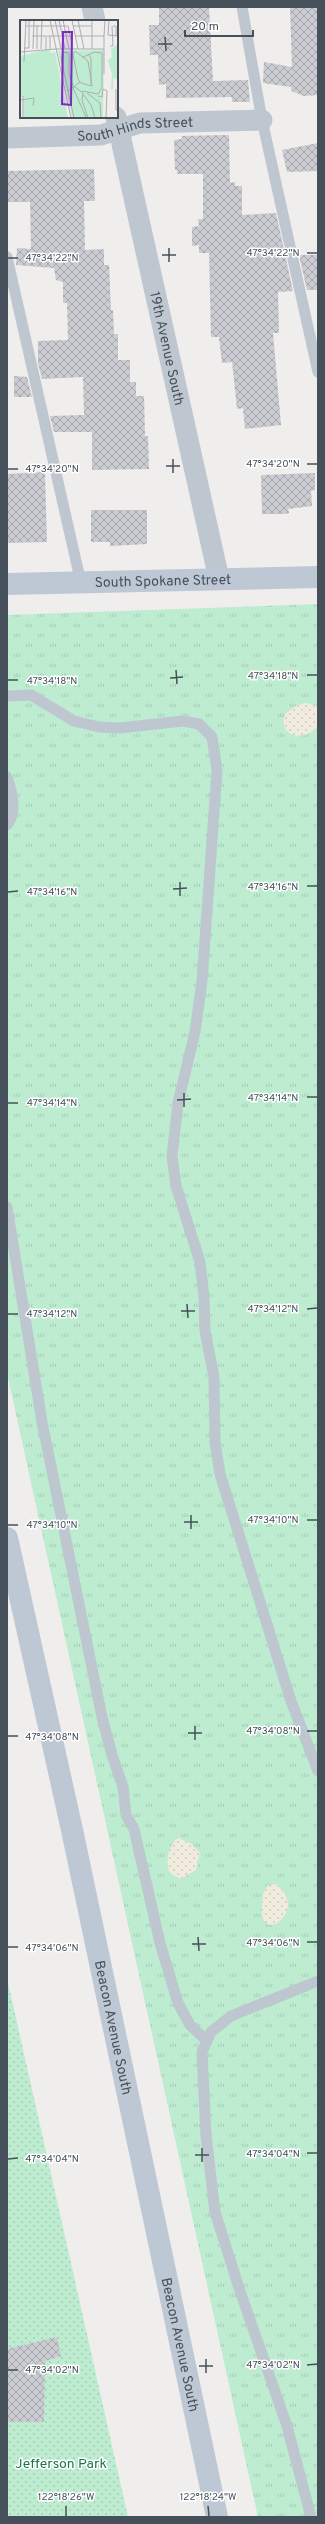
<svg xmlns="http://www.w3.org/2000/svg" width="325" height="2524" viewBox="0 0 325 2524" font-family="Overpass,sans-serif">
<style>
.grass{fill:url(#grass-tufts)}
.sand{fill:url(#sand-dots)}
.park{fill:url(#park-dots)}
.building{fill:url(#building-cross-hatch)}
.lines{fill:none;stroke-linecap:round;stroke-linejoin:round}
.lane{stroke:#bec7cf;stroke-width:11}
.street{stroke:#bec7cf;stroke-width:21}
.secondary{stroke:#bec8d4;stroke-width:22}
.ticks{fill:none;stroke:#46505a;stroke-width:1.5}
.labels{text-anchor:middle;stroke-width:3;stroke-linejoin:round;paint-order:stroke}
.street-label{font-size:14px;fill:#46505a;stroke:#fff}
.park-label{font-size:14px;fill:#1b774a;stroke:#fff}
.inset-road{fill:none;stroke:#acaeb2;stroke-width:1}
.view{fill:#7b2cbf;fill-opacity:0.15;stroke:#7b2cbf;stroke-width:2}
.inset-edge{fill:none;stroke:#46505a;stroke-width:2}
.ticks-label{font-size:10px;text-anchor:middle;fill:#46505a;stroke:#fff;stroke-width:3;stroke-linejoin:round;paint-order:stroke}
</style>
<defs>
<pattern id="grass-tufts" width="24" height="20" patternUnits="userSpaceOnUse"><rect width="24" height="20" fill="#bdecd0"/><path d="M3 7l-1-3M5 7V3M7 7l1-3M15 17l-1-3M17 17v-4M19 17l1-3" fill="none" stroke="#a4ccb5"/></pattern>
<pattern id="sand-dots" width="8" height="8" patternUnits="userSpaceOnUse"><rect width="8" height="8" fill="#f1ebde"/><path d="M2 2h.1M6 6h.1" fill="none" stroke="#d0cbc1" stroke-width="1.8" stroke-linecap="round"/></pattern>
<pattern id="park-dots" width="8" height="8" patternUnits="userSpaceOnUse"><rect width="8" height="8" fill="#bdecd0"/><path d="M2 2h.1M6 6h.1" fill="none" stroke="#a4ccb5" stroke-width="1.8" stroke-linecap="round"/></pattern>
<pattern id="building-cross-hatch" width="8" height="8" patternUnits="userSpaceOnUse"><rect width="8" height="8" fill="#caccd2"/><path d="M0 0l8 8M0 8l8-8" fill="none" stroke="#a6a8ad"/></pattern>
</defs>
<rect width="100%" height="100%" fill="#f0eded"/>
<path class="grass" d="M 318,604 L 318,2517 L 258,2517 L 7,1373 L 7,615 Z"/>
<path class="sand" d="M 307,703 L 318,707 L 318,726 C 306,742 277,738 285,714 L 297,705 Z
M 178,1838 L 192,1844 L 200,1853 L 196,1870 L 181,1879 L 171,1874 C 164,1865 168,1845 178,1838 Z
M 275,1884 C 311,1908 260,1947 262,1909 C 262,1900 262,1893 268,1885 Z"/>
<path class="park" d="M 7,1978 L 128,2517 L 7,2517 Z"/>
<path class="building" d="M 159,7 L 209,7 L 213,81 L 248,80 L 250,102 L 232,102 L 232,97 L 166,98 L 166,84 L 159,85 L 158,55 L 150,55 L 149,25 L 159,25 Z
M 290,7 L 318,7 L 318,95 L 304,96 L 291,91 L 291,87 L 263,83 L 264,62 L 292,67 Z
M 229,135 L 230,183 L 235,182 L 235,186 L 242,186 L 242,215 L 276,213 L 293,291 L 278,292 L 279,333 L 273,333 L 281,425 L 245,429 L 243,408 L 237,409 L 232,362 L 222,363 L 219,337 L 211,337 L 209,253 L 199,253 L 199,245 L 192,246 L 192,227 L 199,226 L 198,219 L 203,219 L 203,174 L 177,174 L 177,170 L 175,170 L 174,140 L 182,139 L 182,136 Z
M 318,143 L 318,171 L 287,172 L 282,150 Z
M 94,169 L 95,201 L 84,201 L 85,250 L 104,249 L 104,265 L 109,265 L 111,310 L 113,310 L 114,334 L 118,334 L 118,360 L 130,360 L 130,382 L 136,382 L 136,396 L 144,396 L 145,436 L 148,436 L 149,469 L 92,470 L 92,432 L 54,432 L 50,416 L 84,415 L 83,377 L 42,379 L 38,363 L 38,341 L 68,340 L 67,303 L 63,303 L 63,282 L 56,280 L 54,268 L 16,265 L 17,248 L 31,249 L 30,202 L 7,202 L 7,171 Z
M 299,255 L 318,255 L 318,290 L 307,290 Z
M 14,376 L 27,377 L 32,397 L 14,397 Z
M 45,472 L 47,542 L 7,543 L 7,474 Z
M 315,473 L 315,490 L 311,491 L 312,506 L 288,509 L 289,513 L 285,514 L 262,514 L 261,475 Z
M 91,510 L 147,510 L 147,544 L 110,546 L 110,542 L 91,542 Z
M 57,2337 L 61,2356 L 45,2361 L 44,2422 L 7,2422 L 7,2349 Z"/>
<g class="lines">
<path class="lane" d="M 242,7 L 262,120 L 318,372
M 7,257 L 81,583
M 7,696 L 31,695 L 74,721 L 99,727 L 120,728 L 183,721 L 199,724 L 212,737 L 217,770 L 202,981 L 195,1032 L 178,1103 L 172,1156 L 176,1186 L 200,1262 L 204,1297 L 205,1331 L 214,1377 L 215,1443 L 220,1474 L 291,1701 L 318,1771
M 7,777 C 12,791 18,812 7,825
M 7,1207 L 42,1422 L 102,1717 L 112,1755 L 123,1787 L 126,1815 L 134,1829 L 160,1943 L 178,2003 L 190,2025 L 206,2040
M 311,2517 L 287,2426 L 240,2291 L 215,2212 L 206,2135 L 202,2052 L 211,2032 L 231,2016 L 318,1981"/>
<g class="street">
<path d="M 92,7 L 95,21"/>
<path id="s1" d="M 116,117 L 219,579"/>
<path id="s2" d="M 7,138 L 101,135 L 140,123 L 262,120"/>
</g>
<g class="secondary">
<path id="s3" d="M 7,584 L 318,577"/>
<path id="s4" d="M 7,1538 L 72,1830 L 217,2517"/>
</g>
</g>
<path class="ticks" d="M 165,37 L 166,51M 158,44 L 172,44M 169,248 L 169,262M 307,253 L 317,253M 162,255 L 176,255M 8,258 L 18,258M 173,459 L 173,473M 307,464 L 317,464M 166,466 L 180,466M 8,469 L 18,469M 176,670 L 177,684M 307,675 L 317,675M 170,678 L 183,677M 8,680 L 18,680M 180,882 L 180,896M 307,886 L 317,886M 173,889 L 187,888M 8,892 L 18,891M 184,1093 L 184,1107M 307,1097 L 317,1097M 177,1100 L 191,1099M 8,1103 L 18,1103M 187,1304 L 188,1318M 307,1309 L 317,1308M 181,1311 L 195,1311M 8,1314 L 18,1314M 191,1515 L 191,1529M 307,1520 L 317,1520M 184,1522 L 198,1522M 8,1525 L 18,1525M 195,1726 L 195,1740M 307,1731 L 317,1731M 188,1733 L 202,1733M 8,1736 L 18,1736M 198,1937 L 199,1951M 307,1942 L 317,1942M 192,1944 L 206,1944M 8,1947 L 18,1947M 202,2148 L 202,2162M 307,2153 L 317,2153M 195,2155 L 209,2155M 8,2159 L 18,2158M 206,2359 L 206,2373M 307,2365 L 317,2364M 199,2366 L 213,2366M 8,2370 L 18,2370M 66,2506 L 66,2516M 208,2506 L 209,2516"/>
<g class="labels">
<g class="street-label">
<text dy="5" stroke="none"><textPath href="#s2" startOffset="129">South Hinds Street</textPath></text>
<text dy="5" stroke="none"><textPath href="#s1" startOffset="237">19th Avenue South</textPath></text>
<text dy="5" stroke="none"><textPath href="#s3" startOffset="156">South Spokane Street</textPath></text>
<text dy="5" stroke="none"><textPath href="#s4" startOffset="501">Beacon Avenue South</textPath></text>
<text dy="5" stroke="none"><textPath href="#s4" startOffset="825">Beacon Avenue South</textPath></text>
</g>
<g class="park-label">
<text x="61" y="2468">Jefferson Park</text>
</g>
</g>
<g transform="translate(20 20)">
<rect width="98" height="98" fill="#f0eded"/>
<path d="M 84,30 L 83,98 L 52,98 L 38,31 Z" fill="#bdecd0"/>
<path d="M 98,24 L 98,60 L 93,58 L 93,69 L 91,69 L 92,54 L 88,40 L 92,37 L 91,29 Z" fill="#bdecd0"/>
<path d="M 29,29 L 31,33 L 35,32 L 48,98 L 4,98 L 3,77 L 0,77 L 0,36 Z" fill="#bdecd0"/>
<path d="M 0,58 L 7,62 L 8,73 L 3,77 L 0,77 Z" fill="#bdecd0"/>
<path class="inset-road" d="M 30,0 L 51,98M 35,0 L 41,29M 39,0 L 45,29M 43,0 L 49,29M 52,0 L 58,29M 58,0 L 64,29M 89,0 L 88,15 L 98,16M 5,6 L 48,6 L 53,29M 53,6 L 72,6M 93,6 L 96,6 L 96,16M 12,16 L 26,16M 27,16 L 51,16M 55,16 L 84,16M 84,16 L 85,0M 90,26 L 93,26 L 92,6M 5,28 L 9,28 L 9,0M 13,29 L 14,0M 17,29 L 17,5M 21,29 L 22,0M 26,29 L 26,16M 30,29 L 30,16M 36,29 L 84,29M 72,29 L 72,0M 55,31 L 68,41 L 72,66 L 61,63 L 58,59 L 53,35 ZM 0,32 L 36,29M 68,34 L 71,38 L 71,64M 4,42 L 6,0M 84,54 L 84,16M 55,67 L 63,73 L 62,80 L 68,98M 53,68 L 66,97M 83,69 L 87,71 L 86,98M 96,69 L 96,90 L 98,92M 48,71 L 41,38 L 43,32 L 49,33 L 49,54 L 54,68M 62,71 L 78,74 L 82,68 L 82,33 L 75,32 L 63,37M 67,73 L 80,83 L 81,98M 63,74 L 71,85 L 75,98M 78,76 L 82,77 L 83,69M 0,80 L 14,78 L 13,86M 3,98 L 3,76M 54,98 L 48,71 L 60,62"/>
<path class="view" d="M 43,12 L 52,12 L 51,85 L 42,84 Z"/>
<rect width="98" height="98" class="inset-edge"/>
</g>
<g class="ticks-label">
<text x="273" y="256">47°34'22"N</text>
<text x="52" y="261">47°34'22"N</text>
<text x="273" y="467">47°34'20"N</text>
<text x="52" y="472">47°34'20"N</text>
<text x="273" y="679">47°34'18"N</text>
<text x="52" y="684">47°34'18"N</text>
<text x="273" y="890">47°34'16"N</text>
<text x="52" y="895">47°34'16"N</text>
<text x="273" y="1101">47°34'14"N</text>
<text x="52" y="1106">47°34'14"N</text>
<text x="273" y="1312">47°34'12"N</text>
<text x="52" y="1317">47°34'12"N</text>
<text x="273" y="1523">47°34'10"N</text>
<text x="52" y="1528">47°34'10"N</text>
<text x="273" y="1734">47°34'08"N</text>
<text x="52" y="1740">47°34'08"N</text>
<text x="273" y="1946">47°34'06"N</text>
<text x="52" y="1951">47°34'06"N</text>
<text x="273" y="2157">47°34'04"N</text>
<text x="52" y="2162">47°34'04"N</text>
<text x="273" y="2368">47°34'02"N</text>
<text x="52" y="2373">47°34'02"N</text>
<text x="66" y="2500">122°18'26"W</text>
<text x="208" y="2500">122°18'24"W</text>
</g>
<rect width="325" height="2524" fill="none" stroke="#46505a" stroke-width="16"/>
<path d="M185 30v6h68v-6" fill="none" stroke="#46505a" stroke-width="2"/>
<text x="191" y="30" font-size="12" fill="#46505a" stroke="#ffffff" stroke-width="3" paint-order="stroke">20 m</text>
</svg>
